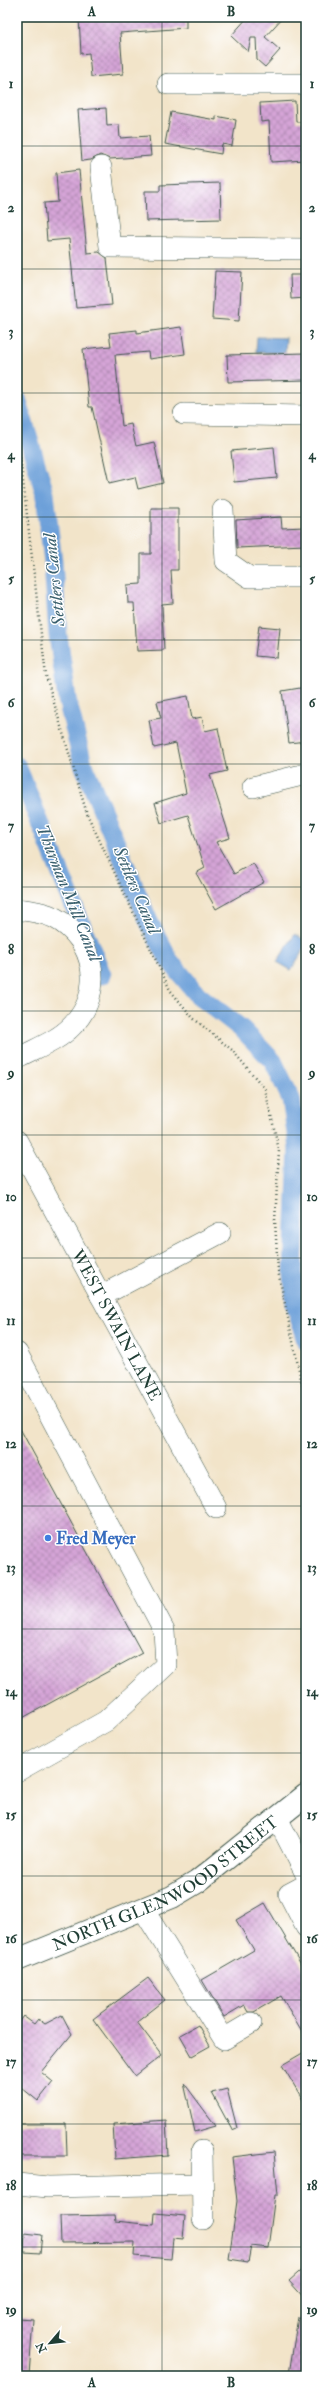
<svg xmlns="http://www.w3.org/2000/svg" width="323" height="2393" viewBox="0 0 323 2393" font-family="'IM FELL Double Pica',serif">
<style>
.water{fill:#6da0d9;stroke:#466e86}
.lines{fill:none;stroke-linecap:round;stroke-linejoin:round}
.canal{stroke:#6da0d9;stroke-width:19}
.building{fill:url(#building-cross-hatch)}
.minor-casing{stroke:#3f564a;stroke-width:22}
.major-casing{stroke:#3f564a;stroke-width:24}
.path{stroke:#3f564a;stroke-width:2.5;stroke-dasharray:1 3;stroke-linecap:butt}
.minor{stroke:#fff;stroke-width:21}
.major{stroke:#fff;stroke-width:22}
.grid{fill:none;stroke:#1f3d34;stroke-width:1;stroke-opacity:0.55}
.shop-dot{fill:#3f7fe0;stroke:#fff;stroke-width:1.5}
.labels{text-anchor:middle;stroke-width:3;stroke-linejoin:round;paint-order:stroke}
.street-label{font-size:17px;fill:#1f3d34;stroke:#fff}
.shop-label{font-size:17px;font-weight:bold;fill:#366cbe;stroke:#fff;text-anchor:start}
.water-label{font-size:18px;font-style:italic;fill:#3a606e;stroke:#fff}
.neatline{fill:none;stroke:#1f3d34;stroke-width:1.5}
.grid-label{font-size:13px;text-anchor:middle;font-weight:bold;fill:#1f3d34}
</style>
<defs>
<pattern id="building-cross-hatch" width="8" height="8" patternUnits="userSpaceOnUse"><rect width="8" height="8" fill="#d5a4d7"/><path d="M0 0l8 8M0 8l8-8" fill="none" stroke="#ac87af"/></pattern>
</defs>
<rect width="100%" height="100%" fill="#fff"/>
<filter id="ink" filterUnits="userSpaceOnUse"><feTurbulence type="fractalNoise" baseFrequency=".025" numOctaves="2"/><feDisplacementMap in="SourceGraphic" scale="8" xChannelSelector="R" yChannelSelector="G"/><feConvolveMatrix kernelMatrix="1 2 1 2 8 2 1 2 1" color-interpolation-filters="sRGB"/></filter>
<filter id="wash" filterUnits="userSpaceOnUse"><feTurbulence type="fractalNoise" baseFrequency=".012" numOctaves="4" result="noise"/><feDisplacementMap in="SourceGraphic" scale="16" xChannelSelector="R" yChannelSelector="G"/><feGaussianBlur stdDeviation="0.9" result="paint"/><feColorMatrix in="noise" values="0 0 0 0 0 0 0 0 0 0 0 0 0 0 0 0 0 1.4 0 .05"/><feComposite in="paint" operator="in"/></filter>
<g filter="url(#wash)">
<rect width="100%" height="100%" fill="#f2e4c9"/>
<path class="water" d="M 257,337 L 286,338 L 285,353 L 256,352 Z
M 295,934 L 306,941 L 306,946 L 291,970 L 277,962 Z"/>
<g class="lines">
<path class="canal" d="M 17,399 L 45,494 L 53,562 L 58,635 L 67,699 L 83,764 L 149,922 L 169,960 L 198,995 L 243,1030 L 273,1061 L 291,1099 L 298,1147 L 293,1274 L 295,1303 L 306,1341
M 17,766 L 102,975"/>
</g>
<g id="blocks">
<path class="building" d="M 79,17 L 186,17 L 186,28 L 120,33 L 123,74 L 91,77 L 89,53 L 81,54 Z
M 248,17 L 283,17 L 265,37 L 280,50 L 265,67 L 257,60 L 256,38 L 251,38 L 248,52 L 231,36 Z
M 295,101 L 296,122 L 306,122 L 306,160 L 271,162 L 269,121 L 261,122 L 260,103 Z
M 106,108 L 107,126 L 119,125 L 120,138 L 149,136 L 151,156 L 110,159 L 100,155 L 91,160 L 82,161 L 78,110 Z
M 171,112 L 216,120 L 216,116 L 236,120 L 232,146 L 222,144 L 221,154 L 165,144 Z
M 79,170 L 87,253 L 99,252 L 107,258 L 112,305 L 76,308 L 69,239 L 47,241 L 44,203 L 58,202 L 56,173 Z
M 220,183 L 221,219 L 146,221 L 145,191 L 160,191 L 160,185 Z
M 215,271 L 242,272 L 239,321 L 212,319 Z
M 290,275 L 306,275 L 306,298 L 291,299 Z
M 181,327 L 185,354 L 149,359 L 148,352 L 115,355 L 122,426 L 131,424 L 136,446 L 154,442 L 163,483 L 138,489 L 135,477 L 109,483 L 92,407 L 89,407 L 83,349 L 111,346 L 109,333 L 137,330 L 137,333 Z
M 306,353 L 306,380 L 228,382 L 227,355 Z
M 274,447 L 277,478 L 234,482 L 231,451 Z
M 151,508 L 178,508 L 178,570 L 171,570 L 173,603 L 162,604 L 164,650 L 137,651 L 134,603 L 128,603 L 127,585 L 141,584 L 141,554 L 151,554 Z
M 281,517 L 282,528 L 304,527 L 305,545 L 237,548 L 236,520 Z
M 259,626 L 280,628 L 277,658 L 255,656 Z
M 306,687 L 306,741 L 289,743 L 282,691 Z
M 188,696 L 192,719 L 202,717 L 205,731 L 218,728 L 227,771 L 210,775 L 230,838 L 216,842 L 234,874 L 253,863 L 264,882 L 216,909 L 196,873 L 205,868 L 188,815 L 161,823 L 155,803 L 186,793 L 176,743 L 154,748 L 149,720 L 161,718 L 157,702 Z
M 17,1423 L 142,1653 L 17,1721 Z
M 265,1903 L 306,1973 L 306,2038 L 281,1996 L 254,2012 L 248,2012 L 244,2005 L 224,2017 L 202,1980 L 254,1950 L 236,1920 Z
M 148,1978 L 165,2000 L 137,2022 L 162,2055 L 135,2076 L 93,2019 Z
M 62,2015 L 72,2034 L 41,2072 L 53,2082 L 38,2101 L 17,2084 L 17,2024 L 23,2016 L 34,2024 L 38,2019 L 45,2024 Z
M 198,2025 L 210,2046 L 192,2056 L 180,2035 Z
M 306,2051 L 306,2105 L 282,2065 Z
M 184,2083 L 216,2126 L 195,2132 Z
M 227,2089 L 237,2128 L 232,2130 L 212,2093 Z
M 166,2120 L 168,2155 L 115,2159 L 113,2124 Z
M 17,2124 L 66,2124 L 67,2156 L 17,2156 Z
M 274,2152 L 278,2195 L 275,2195 L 268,2248 L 251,2246 L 248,2262 L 229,2259 L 237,2201 L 232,2157 Z
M 155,2213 L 185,2216 L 183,2239 L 173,2238 L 171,2259 L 134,2256 L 135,2242 L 61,2243 L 60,2216 L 114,2215 L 115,2221 L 154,2225 Z
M 25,2233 L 42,2235 L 40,2253 L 24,2252 Z
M 306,2266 L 306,2300 L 289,2281 Z
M 298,2317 L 306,2318 L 306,2376 L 289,2374 Z
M 17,2318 L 33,2319 L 29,2376 L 17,2376 Z"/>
</g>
</g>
<g filter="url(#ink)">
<use href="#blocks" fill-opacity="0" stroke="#3f564a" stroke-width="1"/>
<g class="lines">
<defs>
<g id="minor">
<path d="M 168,84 L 306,84"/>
<path d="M 101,167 L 110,247 L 306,249"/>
<path d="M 184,414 L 306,416"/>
<path d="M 223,510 L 226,561 L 249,577 L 306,577"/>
<path d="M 253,787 L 306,774"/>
<path d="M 17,909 C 30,911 44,912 55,918 C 96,940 105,993 72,1026 C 58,1041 35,1049 17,1059"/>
<path id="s1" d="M 17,1141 L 216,1508"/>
<path d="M 101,1296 L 220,1233"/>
<path d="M 17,1353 L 164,1630 L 166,1665 L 106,1721 L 17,1771"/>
<path d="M 277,1818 L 306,1874"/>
<path d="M 306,1885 L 289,1894 L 306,1927"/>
<path d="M 143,1909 L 224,2039 L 251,2023"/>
<path d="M 202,2151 L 203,2219"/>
<path d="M 17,2184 L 48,2187 L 202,2184"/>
</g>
<g id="major">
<path id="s2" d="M 17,1960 L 172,1897 L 197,1882 L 306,1795"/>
</g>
</defs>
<use href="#minor" class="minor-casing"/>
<use href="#major" class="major-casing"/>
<path class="path" d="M 17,446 L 20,456 L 46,676 L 87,814 L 170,990 L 193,1018 L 232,1050 L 265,1089 L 279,1150 L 275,1221 L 278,1271 L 306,1403"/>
<use href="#minor" class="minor"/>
<use href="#major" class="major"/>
</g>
</g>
<path class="grid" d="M 162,17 L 162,2376M 17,146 L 306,146M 17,269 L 306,269M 17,393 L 306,393M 17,517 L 306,517M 17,640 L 306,640M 17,764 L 306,764M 17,887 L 306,887M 17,1011 L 306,1011M 17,1135 L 306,1135M 17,1258 L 306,1258M 17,1382 L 306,1382M 17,1506 L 306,1506M 17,1629 L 306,1629M 17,1753 L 306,1753M 17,1876 L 306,1876M 17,2000 L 306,2000M 17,2124 L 306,2124M 17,2247 L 306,2247"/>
<circle class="shop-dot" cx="48" cy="1538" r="4"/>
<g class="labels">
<g class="street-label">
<text dy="6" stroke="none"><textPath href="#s1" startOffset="209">WEST SWAIN LANE</textPath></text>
<text dy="6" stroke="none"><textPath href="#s2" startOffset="168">NORTH GLENWOOD STREET</textPath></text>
</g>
<g class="shop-label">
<text x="56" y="1544">Fred Meyer</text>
</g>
<g class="water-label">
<text transform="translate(54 580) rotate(-96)" y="6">Settlers Canal</text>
<text transform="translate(137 890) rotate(67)" y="6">Settlers Canal</text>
<text transform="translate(69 893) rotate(68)" y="6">Thurman Mill Canal</text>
</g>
</g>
<rect width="323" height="2393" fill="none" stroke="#fff" stroke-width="44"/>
<g transform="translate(50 2343) rotate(242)" stroke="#ffffff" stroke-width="3" paint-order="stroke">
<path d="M0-3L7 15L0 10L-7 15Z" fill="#1f3d34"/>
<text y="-6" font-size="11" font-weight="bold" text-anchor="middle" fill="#1f3d34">N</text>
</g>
<rect x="22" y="22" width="279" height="2349" class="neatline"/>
<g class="grid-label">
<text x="92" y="16">A</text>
<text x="231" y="16">B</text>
<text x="11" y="88">1</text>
<text x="312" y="88">1</text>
<text x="11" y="212">2</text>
<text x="312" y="212">2</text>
<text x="11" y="336">3</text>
<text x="312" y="336">3</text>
<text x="11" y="459">4</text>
<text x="312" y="459">4</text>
<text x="11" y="583">5</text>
<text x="312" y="583">5</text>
<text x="11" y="707">6</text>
<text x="312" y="707">6</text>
<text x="11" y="830">7</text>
<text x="312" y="830">7</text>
<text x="11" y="954">8</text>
<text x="312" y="954">8</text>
<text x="11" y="1077">9</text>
<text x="312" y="1077">9</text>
<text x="11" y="1201">10</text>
<text x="312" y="1201">10</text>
<text x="11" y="1325">11</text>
<text x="312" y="1325">11</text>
<text x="11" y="1448">12</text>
<text x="312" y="1448">12</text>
<text x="11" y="1572">13</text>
<text x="312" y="1572">13</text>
<text x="11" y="1696">14</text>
<text x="312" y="1696">14</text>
<text x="11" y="1819">15</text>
<text x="312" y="1819">15</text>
<text x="11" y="1943">16</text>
<text x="312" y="1943">16</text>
<text x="11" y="2066">17</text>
<text x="312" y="2066">17</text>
<text x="11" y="2190">18</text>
<text x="312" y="2190">18</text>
<text x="11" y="2314">19</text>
<text x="312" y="2314">19</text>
<text x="92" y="2387">A</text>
<text x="231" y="2387">B</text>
</g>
</svg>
